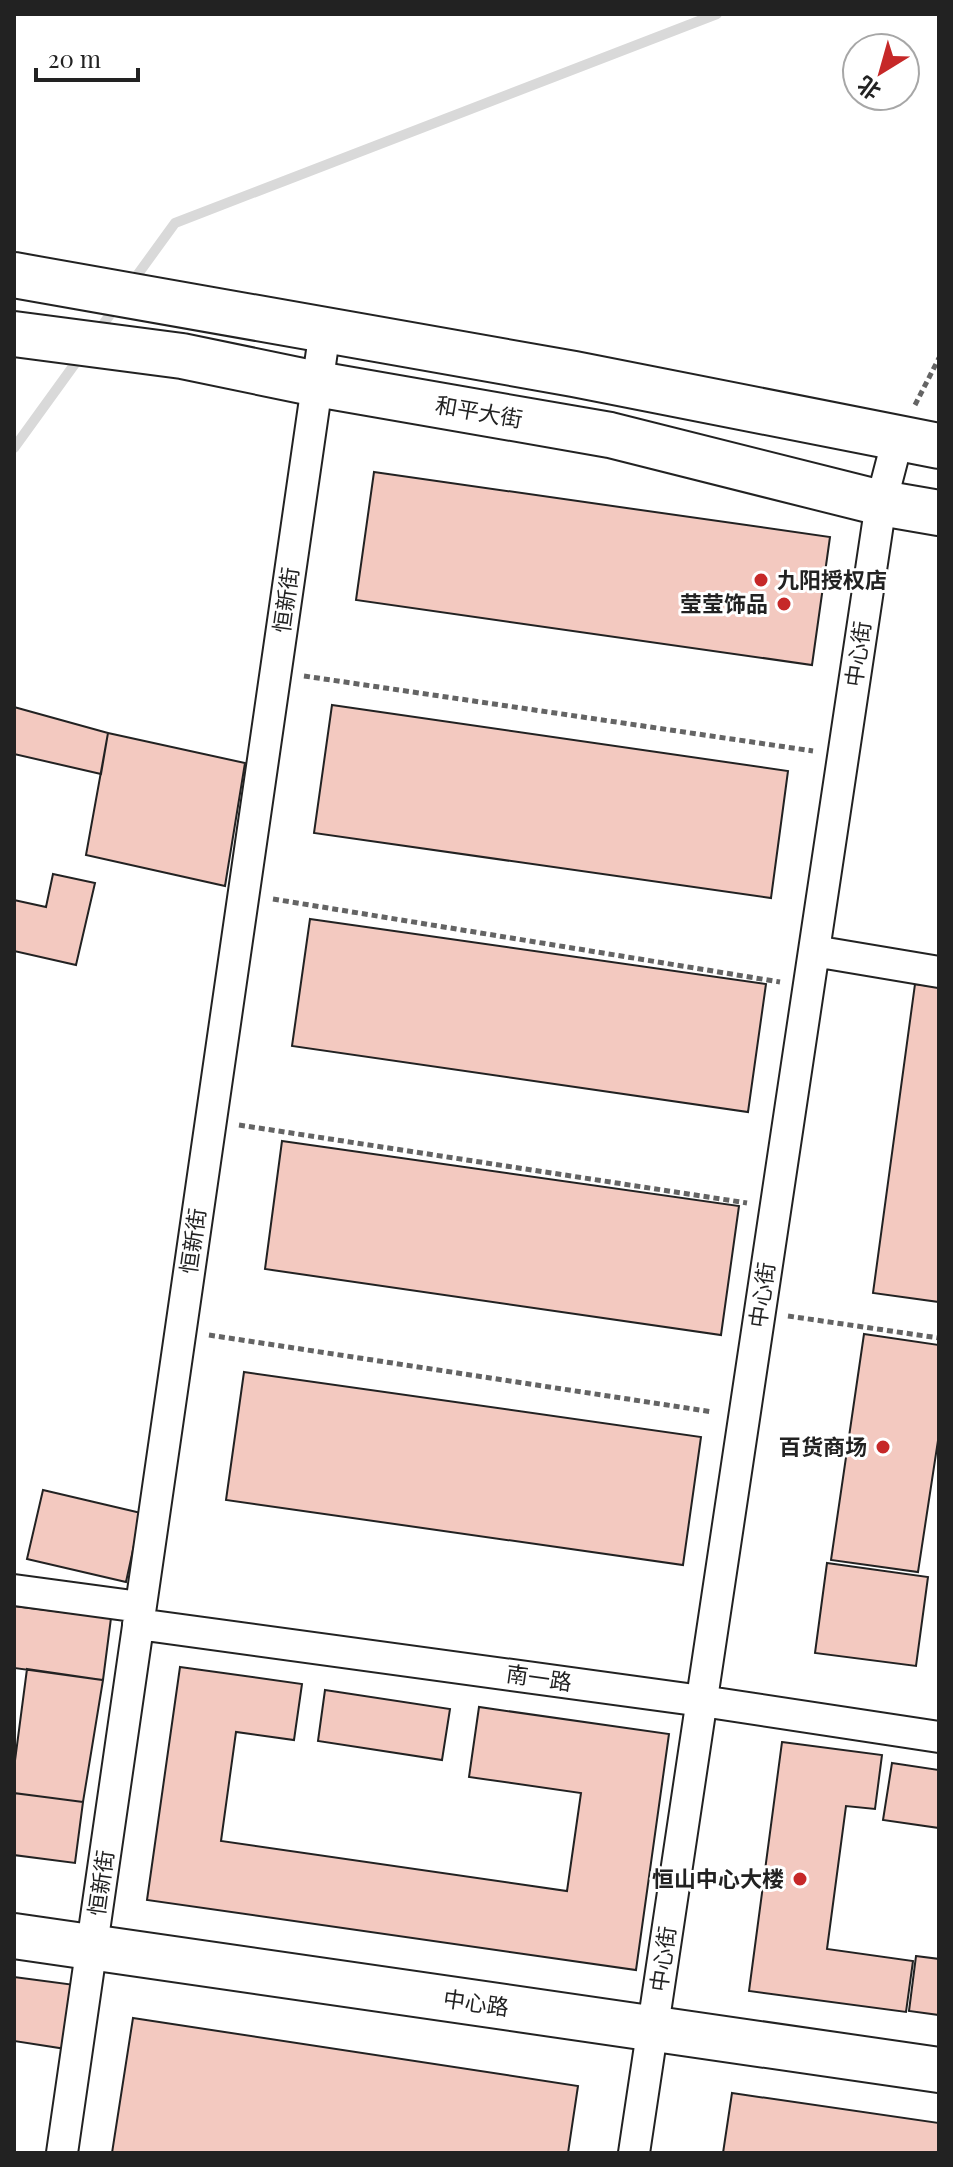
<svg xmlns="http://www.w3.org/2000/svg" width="953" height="2167" viewBox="0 0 953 2167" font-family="'Playfair Display','Noto Sans SC',serif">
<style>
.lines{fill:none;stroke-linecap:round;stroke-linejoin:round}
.stream{stroke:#d9d9d9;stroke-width:10}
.building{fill:#f3c9c0;stroke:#222;stroke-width:2}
.street-casing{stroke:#222;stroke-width:34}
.secondary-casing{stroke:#222;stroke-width:48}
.path{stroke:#646464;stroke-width:5;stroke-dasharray:6 4;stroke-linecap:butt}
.street{stroke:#fff;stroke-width:30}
.secondary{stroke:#fff;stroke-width:44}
.poi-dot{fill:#c62828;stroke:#fff;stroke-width:3}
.labels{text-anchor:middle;stroke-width:6;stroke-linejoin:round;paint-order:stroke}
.street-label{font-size:22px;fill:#222;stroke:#fff}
.poi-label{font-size:22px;font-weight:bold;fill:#222;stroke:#fff;text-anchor:end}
</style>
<rect width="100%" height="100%" fill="#fff"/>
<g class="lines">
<path class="stream" d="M 130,285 L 175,223 L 717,14
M 96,334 L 117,305
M 14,448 L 82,354"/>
</g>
<path class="building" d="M 374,472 L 830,537 L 812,665 L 356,600 Z
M 332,705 L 788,771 L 771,898 L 314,833 Z
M 14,707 L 108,733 L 101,774 L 14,754 Z
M 108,733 L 245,763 L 225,886 L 86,855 Z
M 53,874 L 95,883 L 76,965 L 14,951 L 14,900 L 46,907 Z
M 310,919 L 766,984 L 748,1112 L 292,1046 Z
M 915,984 L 939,987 L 939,1302 L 873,1293 Z
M 282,1141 L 739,1206 L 721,1335 L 265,1269 Z
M 864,1334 L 939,1345 L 939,1434 L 918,1572 L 831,1560 Z
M 244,1372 L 701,1437 L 683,1565 L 226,1500 Z
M 43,1490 L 141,1513 L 126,1582 L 27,1559 Z
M 827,1563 L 928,1577 L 916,1666 L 815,1653 Z
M 14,1606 L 111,1618 L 103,1680 L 14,1668 Z
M 180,1667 L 302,1684 L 294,1740 L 236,1732 L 221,1841 L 567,1891 L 581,1793 L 469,1777 L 479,1707 L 669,1734 L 636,1970 L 147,1900 Z
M 27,1669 L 103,1680 L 83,1802 L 14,1793 L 14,1768 Z
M 325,1690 L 450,1709 L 442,1760 L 318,1741 Z
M 782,1742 L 882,1755 L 875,1809 L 846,1806 L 827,1949 L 913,1961 L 906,2012 L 749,1991 Z
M 892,1763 L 939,1770 L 939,1828 L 883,1820 Z
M 14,1793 L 83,1802 L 75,1863 L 14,1855 Z
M 916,1956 L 939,1959 L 939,2015 L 909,2011 Z
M 14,1977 L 75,1985 L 66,2049 L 14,2041 Z
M 133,2018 L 578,2086 L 568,2153 L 112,2153 Z
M 732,2093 L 939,2123 L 939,2153 L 723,2153 Z"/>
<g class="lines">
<defs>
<path id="street" d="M 814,951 L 939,972
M 14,1590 L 140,1607
M 138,1624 L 702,1701 L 939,1737
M 62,2153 L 325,330
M 634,2153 L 881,503 L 898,438"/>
<path id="secondary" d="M 14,275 L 574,374 L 939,446
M 14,334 L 182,356 L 317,384 L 610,435 L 881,503 L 939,513
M 14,1936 L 939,2070"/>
</defs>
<use href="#street" class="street-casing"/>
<use href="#secondary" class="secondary-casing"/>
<path class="path" d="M 915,405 L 939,358
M 304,676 L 813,751
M 273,899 L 780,982
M 239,1125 L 747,1203
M 788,1316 L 939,1338
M 209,1335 L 713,1412"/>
<use href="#street" class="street"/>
<use href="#secondary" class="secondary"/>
</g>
<g class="poi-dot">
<circle cx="761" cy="580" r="8"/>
<circle cx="784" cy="604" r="8"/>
<circle cx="883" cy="1447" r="8"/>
<circle cx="800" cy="1879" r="8"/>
</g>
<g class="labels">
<g class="street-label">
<text transform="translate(479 412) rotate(10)" y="8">和平大街</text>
<text transform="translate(286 600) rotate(-82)" y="8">恒新街</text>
<text transform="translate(858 654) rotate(-82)" y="8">中心街</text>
<text transform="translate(193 1241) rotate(-82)" y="8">恒新街</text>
<text transform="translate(762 1295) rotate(-82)" y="8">中心街</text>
<text transform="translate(539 1678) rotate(8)" y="8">南一路</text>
<text transform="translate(101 1883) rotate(-82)" y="8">恒新街</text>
<text transform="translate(663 1959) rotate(-82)" y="8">中心街</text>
<text transform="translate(476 2003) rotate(8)" y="8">中心路</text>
</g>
<g class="poi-label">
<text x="777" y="588" text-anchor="start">九阳授权店</text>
<text x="768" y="612">莹莹饰品</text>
<text x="867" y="1455">百货商场</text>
<text x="784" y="1887">恒山中心大楼</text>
</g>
</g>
<rect width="953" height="2167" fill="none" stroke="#222222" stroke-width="32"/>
<g transform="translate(881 72) rotate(217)"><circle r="38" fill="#ffffff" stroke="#a7a7a7" stroke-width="2"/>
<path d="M0-6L14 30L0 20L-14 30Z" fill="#c62828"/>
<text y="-12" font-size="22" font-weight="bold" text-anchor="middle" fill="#222222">北</text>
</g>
<path d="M36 68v12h102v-12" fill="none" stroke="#222222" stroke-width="4"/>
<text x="48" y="68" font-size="24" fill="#222222" stroke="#ffffff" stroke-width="6" paint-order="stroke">20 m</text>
</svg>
